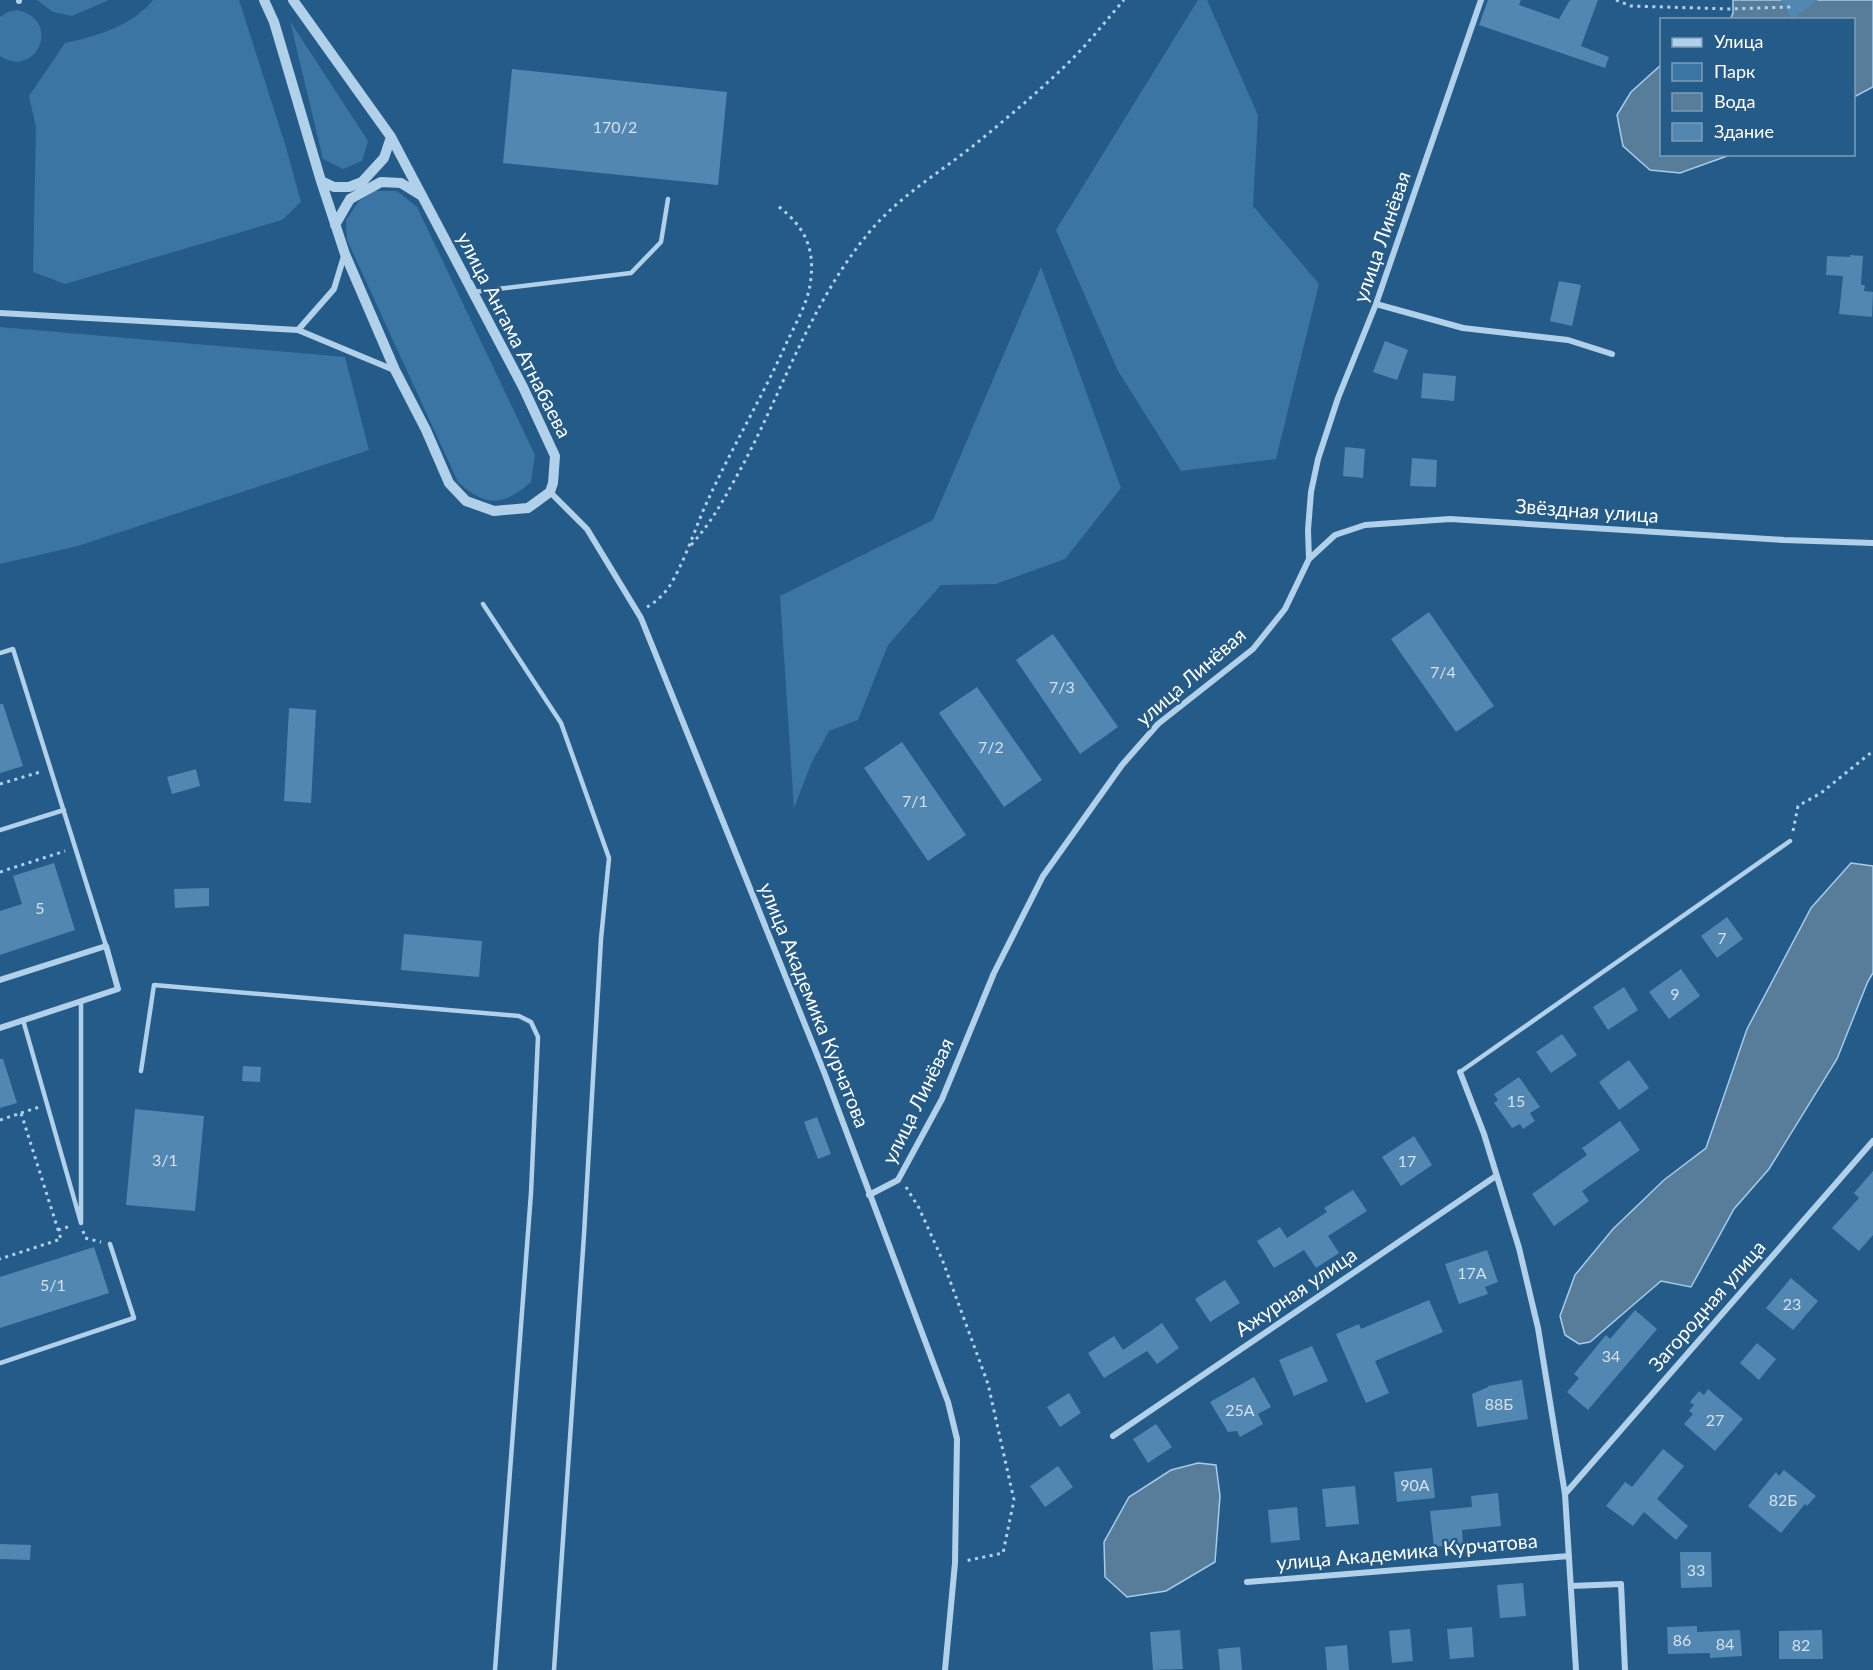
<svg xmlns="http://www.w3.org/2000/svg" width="1873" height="1670" viewBox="0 0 1873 1670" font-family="Lato,sans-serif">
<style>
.green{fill:#3a75a4}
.water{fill:#577d9b;stroke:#a5ccea;stroke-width:1.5}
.building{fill:#5187b1}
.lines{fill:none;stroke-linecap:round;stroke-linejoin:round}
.path{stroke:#b1d0e9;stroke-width:3;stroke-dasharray:3 4.5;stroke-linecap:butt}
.service{stroke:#b1d0e9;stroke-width:4.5}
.minor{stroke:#b1d0e9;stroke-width:6}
.tertiary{stroke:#b1d0e9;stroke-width:10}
.labels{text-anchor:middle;stroke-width:5;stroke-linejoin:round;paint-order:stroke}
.number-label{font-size:16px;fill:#d4e1ec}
.street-label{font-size:20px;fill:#fff;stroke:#255b88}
</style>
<rect width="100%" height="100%" fill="#255b88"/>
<path class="green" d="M 37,0 L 109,0 L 72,16 L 53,12 Z
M 153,0 L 239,0 L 285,144 L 301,202 L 282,220 L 65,284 L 33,272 L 36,127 L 29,96 L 65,43 C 97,36 132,26 153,0 Z
M 1198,0 L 1207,0 L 1258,115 L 1253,206 L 1319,284 L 1276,459 L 1181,471 L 1118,371 L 1056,230 Z
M 17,10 C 64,21 35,80 0,56 L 0,17 L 8,12 Z
M 290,21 L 368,141 L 362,161 L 343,169 L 323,159 Z
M 375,191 L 397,191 L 417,207 L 535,455 L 531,482 C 502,507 486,507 458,482 L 347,240 L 346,220 L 359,201 Z
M 1041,267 L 1121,488 L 1065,559 L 996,584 L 941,585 L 888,645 L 858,720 L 829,731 L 811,764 L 794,808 L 780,596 L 933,520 Z
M 0,327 L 345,357 L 369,450 L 78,546 L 0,564 Z"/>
<path class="water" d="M 1733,0 L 1873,0 L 1873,87 L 1854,97 L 1854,20 L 1730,20 L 1733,13 Z
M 1661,65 L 1662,154 L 1730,155 L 1680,173 L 1650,170 L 1623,146 L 1617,115 L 1631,92 Z
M 1851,863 L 1873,866 L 1873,973 L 1868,981 L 1837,1059 L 1769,1169 L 1734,1209 L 1691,1287 L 1661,1281 L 1590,1342 L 1579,1344 L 1565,1335 L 1560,1316 L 1575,1275 L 1613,1229 L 1664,1180 L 1706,1148 L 1747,1029 L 1811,908 Z
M 1198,1463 L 1216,1465 L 1220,1496 L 1215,1562 L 1166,1591 L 1127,1597 L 1105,1577 L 1104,1542 L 1129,1497 L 1171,1470 Z"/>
<path class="building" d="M 1488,0 L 1521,0 L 1519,5 L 1559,19 L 1570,0 L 1598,0 L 1581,46 L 1609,57 L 1605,68 L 1479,25 Z
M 1781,0 L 1818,0 L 1792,19 Z
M 512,69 L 727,92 L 718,185 L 503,163 Z
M 1850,255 L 1863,256 L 1861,285 L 1865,285 L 1864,291 L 1873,292 L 1872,317 L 1839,314 L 1843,276 L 1826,275 L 1827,256 L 1850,257 Z
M 1559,281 L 1581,285 L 1572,326 L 1550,321 Z
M 1385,341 L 1408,350 L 1397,380 L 1373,372 Z
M 1423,373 L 1456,376 L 1454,401 L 1421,398 Z
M 1345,447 L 1365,449 L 1363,478 L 1343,476 Z
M 1412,458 L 1437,460 L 1436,487 L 1410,486 Z
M 1429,612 L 1494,706 L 1456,732 L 1391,639 Z
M 1053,634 L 1118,727 L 1080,754 L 1016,660 Z
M 977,687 L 1042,780 L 1004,807 L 939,713 Z
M 0,704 L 3,704 L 23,766 L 0,773 Z
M 289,708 L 316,710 L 311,803 L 284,801 Z
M 902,742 L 966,835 L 928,861 L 864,768 Z
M 196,769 L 200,786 L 172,794 L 167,777 Z
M 54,863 L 75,930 L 0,955 L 0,911 L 22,904 L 13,876 Z
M 209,888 L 209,906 L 175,908 L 174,889 Z
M 1727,917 L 1743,939 L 1717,958 L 1701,936 Z
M 404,934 L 482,941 L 479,977 L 401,970 Z
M 1681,969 L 1700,996 L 1669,1019 L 1649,992 Z
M 1624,987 L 1638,1010 L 1608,1030 L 1593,1007 Z
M 1562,1034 L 1577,1055 L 1551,1073 L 1536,1052 Z
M 0,1059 L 3,1059 L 17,1103 L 0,1108 Z
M 1629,1060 L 1649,1088 L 1619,1110 L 1599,1082 Z
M 243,1066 L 261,1067 L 260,1082 L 242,1081 Z
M 1519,1077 L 1540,1107 L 1530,1113 L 1535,1121 L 1523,1129 L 1520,1124 L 1512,1128 L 1494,1103 L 1498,1100 L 1494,1094 Z
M 135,1109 L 204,1116 L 195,1211 L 126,1205 Z
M 817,1117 L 831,1154 L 818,1159 L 804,1122 Z
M 1620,1121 L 1640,1150 L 1582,1191 L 1589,1201 L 1554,1226 L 1532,1194 L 1587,1155 L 1582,1148 Z
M 1414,1136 L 1432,1165 L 1401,1186 L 1382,1157 Z
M 1873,1171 L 1873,1235 L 1859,1251 L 1832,1228 L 1859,1198 L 1854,1193 Z
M 1353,1190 L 1367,1211 L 1328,1236 L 1339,1253 L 1316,1268 L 1304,1250 L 1274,1268 L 1257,1241 L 1280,1227 L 1287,1238 L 1327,1212 L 1324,1208 Z
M 94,1247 L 109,1293 L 0,1328 L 0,1277 Z
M 1487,1250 L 1498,1282 L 1485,1287 L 1488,1294 L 1459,1304 L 1445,1264 Z
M 1791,1278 L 1818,1301 L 1793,1330 L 1766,1308 Z
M 1225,1280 L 1240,1303 L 1210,1322 L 1195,1299 Z
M 1429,1300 L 1443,1332 L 1375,1361 L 1389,1393 L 1366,1403 L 1336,1334 L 1359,1324 L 1361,1329 Z
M 1635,1310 L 1657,1329 L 1588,1410 L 1567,1392 L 1579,1378 L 1574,1374 L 1606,1335 L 1610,1339 Z
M 1162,1323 L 1179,1348 L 1157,1364 L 1147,1351 L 1104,1378 L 1088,1353 L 1114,1336 L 1123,1350 Z
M 1757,1343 L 1776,1359 L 1759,1380 L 1740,1363 Z
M 1312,1346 L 1328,1381 L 1294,1396 L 1279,1360 Z
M 1254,1377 L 1271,1407 L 1258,1414 L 1263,1424 L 1240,1437 L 1237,1431 L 1228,1432 L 1210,1402 Z
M 1522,1380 L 1528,1419 L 1477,1427 L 1472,1394 L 1488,1387 L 1488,1386 Z
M 1708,1389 L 1743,1419 L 1715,1451 L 1684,1424 L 1693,1414 L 1689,1411 L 1694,1405 L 1690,1402 L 1699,1391 L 1704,1395 Z
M 1069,1393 L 1081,1413 L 1060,1427 L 1047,1407 Z
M 1156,1424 L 1172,1447 L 1148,1463 L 1133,1439 Z
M 1663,1449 L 1684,1466 L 1657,1499 L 1688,1526 L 1676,1540 L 1644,1512 L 1633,1526 L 1606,1506 L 1625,1482 L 1632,1487 Z
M 1058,1466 L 1073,1487 L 1045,1507 L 1030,1486 Z
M 1432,1468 L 1435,1498 L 1397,1502 L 1394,1472 Z
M 1784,1470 L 1816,1496 L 1807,1506 L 1805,1504 L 1781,1533 L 1748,1506 L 1776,1472 L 1779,1476 Z
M 1355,1486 L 1359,1524 L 1326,1527 L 1322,1489 Z
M 1498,1493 L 1501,1526 L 1462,1530 L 1463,1544 L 1434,1547 L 1430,1511 L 1472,1507 L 1471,1496 Z
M 1297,1507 L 1300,1540 L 1271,1543 L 1268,1510 Z
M 0,1544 L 31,1545 L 30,1560 L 0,1559 Z
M 1680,1552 L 1711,1552 L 1712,1587 L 1681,1588 Z
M 1523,1583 L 1526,1616 L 1500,1618 L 1497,1585 Z
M 1697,1626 L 1697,1632 L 1740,1630 L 1742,1656 L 1710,1658 L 1710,1653 L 1668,1654 L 1667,1627 Z
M 1472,1627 L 1474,1657 L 1450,1659 L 1447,1629 Z
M 1410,1629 L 1413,1661 L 1392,1663 L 1389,1631 Z
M 1180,1630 L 1183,1669 L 1153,1670 L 1150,1632 Z
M 1822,1630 L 1823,1659 L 1779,1659 L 1779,1631 Z
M 1347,1645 L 1349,1670 L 1327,1670 L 1325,1647 Z
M 1240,1647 L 1242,1670 L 1220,1670 L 1218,1649 Z"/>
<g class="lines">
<path class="path" d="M 1616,0 L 1631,6 L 1730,9 L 1791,7
M 691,545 C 710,524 720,506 734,481 C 780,400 807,308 867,235 C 897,197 941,172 978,142 C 1013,113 1048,84 1079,52 C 1095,35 1109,17 1124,0
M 647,607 C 657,601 666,593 672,582 C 685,559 693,535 703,511 C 728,454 761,400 786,344 C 795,325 807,304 810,285 C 816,249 805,227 778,206
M 0,784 L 40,772
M 1793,831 L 1798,806 L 1821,793 L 1873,751
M 0,872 L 65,851
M 21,1113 L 39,1107
M 0,1120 L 21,1113 L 61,1239 L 0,1259
M 906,1187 L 919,1208 L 942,1259 L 988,1384 L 1014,1500 L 1003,1553 L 965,1561
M 58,1230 L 71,1226
M 83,1231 L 85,1238 L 101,1242"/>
<path class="service" d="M 473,292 L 631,273 L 661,242 L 668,199
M 483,604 L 561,723 L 609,858 L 601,939 L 584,1235 L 554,1670
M 0,653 L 13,649 L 106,946
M 0,830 L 64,810
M 23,1020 L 81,1223 L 81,1001
M 141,1071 L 154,985 L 519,1016 L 531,1022 L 538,1037 L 531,1193 L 495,1670
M 1460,1072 L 1790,841
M 0,1363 L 134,1318 L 110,1244"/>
<path class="minor" d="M 19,0 L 19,1
M 1376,304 L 1463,328 L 1568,340 L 1612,354
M 0,313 L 298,330 L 394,370
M 298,330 L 334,289 L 344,256
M 550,492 L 587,529 L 641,618 L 824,1072 L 948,1402 L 957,1439 L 955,1563 L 945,1670
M 1309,559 L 1335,535 L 1365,525 L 1450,519 L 1784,540 L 1873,543
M 0,980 L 106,946 L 118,989 L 0,1028
M 1460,1072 L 1484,1134 L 1519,1248 L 1538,1328 L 1565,1494 L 1576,1670
M 869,1195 L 898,1180 L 942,1099 L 994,973 L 1043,876 L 1122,765 L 1158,724 L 1253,649 L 1285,609 L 1309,559 L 1308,530 L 1311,492 L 1318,459 L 1338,398 L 1376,304 L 1481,0
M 1113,1436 L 1496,1176
M 1565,1494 L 1873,1141
M 1247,1582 L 1569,1556
M 1571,1586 L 1621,1584 L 1625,1670"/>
<path class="tertiary" d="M 264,0 L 274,22 L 321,181 L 345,254 L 395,370 L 426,430 L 449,483 L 466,501 L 494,511 L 528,508 L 550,492 L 553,483 L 555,456 L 523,387 L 391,137 L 293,0
M 321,181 L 334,187 L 349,187 L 362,182 L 384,158 L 391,137
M 335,225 L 350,199 L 381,182 L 401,183 L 422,196"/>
</g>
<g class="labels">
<g class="number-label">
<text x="615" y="133">170/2</text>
<text x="1443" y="678">7/4</text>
<text x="1062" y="693">7/3</text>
<text x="991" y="753">7/2</text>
<text x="915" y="807">7/1</text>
<text x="40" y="914">5</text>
<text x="1722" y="944">7</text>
<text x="1675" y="1000">9</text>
<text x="1516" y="1107">15</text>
<text x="165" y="1166">3/1</text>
<text x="1407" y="1167">17</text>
<text x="1472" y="1279">17А</text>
<text x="53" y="1291">5/1</text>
<text x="1792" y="1310">23</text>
<text x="1611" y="1362">34</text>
<text x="1499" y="1410">88Б</text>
<text x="1240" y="1416">25А</text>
<text x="1715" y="1426">27</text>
<text x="1415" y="1491">90А</text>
<text x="1783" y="1506">82Б</text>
<text x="1696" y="1576">33</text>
<text x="1682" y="1646">86</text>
<text x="1725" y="1650">84</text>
<text x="1801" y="1651">82</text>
</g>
<g class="street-label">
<text transform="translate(1382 237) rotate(-71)" y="7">улица Линёвая</text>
<text transform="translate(514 335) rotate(63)" y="7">улица Ангама Атнабаева</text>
<text transform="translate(1587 511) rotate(4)" y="7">Звёздная улица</text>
<text transform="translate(1191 677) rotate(-41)" y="7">улица Линёвая</text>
<text transform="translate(814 1005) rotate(68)" y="7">улица Академика Курчатова</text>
<text transform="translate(918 1101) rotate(-64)" y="7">улица Линёвая</text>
<text transform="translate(1296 1292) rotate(-34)" y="7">Ажурная улица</text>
<text transform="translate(1707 1306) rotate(-49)" y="7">Загородная улица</text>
<text transform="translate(1407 1552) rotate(-5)" y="7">улица Академика Курчатова</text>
</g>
</g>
<rect x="1660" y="18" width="195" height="138" fill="#255b88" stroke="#7c9db8" stroke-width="1.5"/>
<rect x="1672" y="38" width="30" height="9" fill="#b1d0e9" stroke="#7c9db8" stroke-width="1.5"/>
<text x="1714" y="48" font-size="18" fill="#ffffff">Улица</text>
<rect x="1672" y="63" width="30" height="18" fill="#3a75a4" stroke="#7c9db8" stroke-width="1.5"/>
<text x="1714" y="78" font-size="18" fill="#ffffff">Парк</text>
<rect x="1672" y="93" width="30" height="18" fill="#577d9b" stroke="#7c9db8" stroke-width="1.5"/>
<text x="1714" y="108" font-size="18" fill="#ffffff">Вода</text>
<rect x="1672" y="123" width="30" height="18" fill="#5187b1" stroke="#7c9db8" stroke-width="1.5"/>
<text x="1714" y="138" font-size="18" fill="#ffffff">Здание</text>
</svg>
